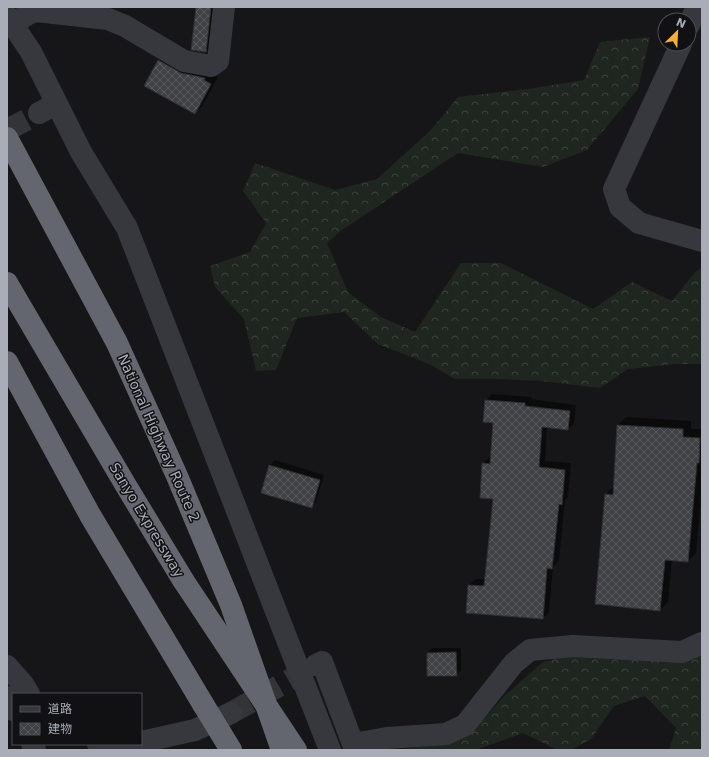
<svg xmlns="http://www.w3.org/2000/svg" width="709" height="757" viewBox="0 0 709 757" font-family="'DejaVu Sans','Noto Sans JP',sans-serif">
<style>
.forest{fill:url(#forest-crowns)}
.shadow{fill:#0007}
.building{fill:url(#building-cross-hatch);stroke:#303034}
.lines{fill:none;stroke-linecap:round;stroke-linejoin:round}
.street-tunnel{stroke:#333438;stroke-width:22;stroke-dasharray:22 11;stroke-linecap:butt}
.street{stroke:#37383d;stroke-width:22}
.highway{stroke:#63666e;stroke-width:22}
.highway-bridge{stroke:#63666e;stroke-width:22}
.labels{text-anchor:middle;stroke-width:3;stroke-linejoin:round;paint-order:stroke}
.street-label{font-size:14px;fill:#a8adb8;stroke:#111113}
</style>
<defs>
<pattern id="forest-crowns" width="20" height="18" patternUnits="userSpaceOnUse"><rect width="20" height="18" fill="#1e261f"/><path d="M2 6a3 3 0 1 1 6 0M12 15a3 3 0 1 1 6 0" fill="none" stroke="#3c433d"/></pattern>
<pattern id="building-cross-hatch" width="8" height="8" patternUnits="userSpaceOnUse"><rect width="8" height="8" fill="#404145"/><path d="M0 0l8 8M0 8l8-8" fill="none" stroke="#595a5e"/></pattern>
</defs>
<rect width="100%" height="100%" fill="#161618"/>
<path class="forest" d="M 650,37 L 638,89 L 587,150 L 543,167 L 458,153 L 342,230 L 327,243 L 348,292 L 381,317 L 415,332 L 461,263 L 501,263 L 593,309 L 632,282 L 672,301 L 696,271 L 702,268 L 702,364 L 675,364 L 628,369 L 600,388 L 542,381 L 497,379 L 455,379 L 429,364 L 378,344 L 344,312 L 297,318 L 276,370 L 256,371 L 244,319 L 215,287 L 210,266 L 250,252 L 266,223 L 243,191 L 255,163 L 335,190 L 377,179 L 431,130 L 458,97 L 535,88 L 584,80 L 600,42 Z
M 702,650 L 702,750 L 669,750 L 676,728 L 645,696 L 614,706 L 591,739 L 571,750 L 557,750 L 523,733 L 476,750 L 397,750 L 455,742 L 485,718 L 504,696 L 543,662 L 570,655 Z"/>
<path class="shadow" d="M 197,7 L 216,7 L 211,47 L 206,51 Z
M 166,54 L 218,77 L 202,106 L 195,113 L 159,61 Z
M 492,394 L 532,397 L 531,399 L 576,405 L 574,423 L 568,429 L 547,427 L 545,461 L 571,463 L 568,497 L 565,500 L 559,561 L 553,567 L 549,612 L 543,618 L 469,585 L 476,579 L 486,579 L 494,498 L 483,463 L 490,457 L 492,457 L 494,422 L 486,400 Z
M 626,417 L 691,421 L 691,429 L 702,429 L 702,486 L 696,553 L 688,561 L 672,560 L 668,602 L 660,610 L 606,494 L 614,486 L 618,425 Z
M 275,460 L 324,475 L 316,502 L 311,507 L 262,493 L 270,465 Z
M 432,648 L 461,648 L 461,670 L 457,675 L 428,653 Z"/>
<path class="building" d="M 196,7 L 211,7 L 206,52 L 191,50 Z
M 158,60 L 181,73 L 205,78 L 204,80 L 211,84 L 195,114 L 144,86 Z
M 485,400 L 525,403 L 525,406 L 570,411 L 568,430 L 542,427 L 539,467 L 565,470 L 562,505 L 559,504 L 552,569 L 547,568 L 543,619 L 466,613 L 468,585 L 484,586 L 493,499 L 480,498 L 482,463 L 490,464 L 493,423 L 483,422 Z
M 617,425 L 683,429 L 683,437 L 700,438 L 699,463 L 697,463 L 688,562 L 665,560 L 660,611 L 595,604 L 605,494 L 613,495 Z
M 269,465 L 320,480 L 312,508 L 261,493 Z
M 456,652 L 457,676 L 427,676 L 427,653 Z"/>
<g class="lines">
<path class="street-tunnel" d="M 7,130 L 39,113
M 231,713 L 316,665"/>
<path class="street" d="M 7,16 L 31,52 L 81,152 L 127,228 L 330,750
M 13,24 L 28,14 L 36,11 L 108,19 L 125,26 L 184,61 L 211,66 L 218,61 L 224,7
M 689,25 L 697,7
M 681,44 L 614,189 L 620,207 L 639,223 L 702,241
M 39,113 L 56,104
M 316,665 L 322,662 L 353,744 L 387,738 L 446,734 L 465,725 L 514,663 L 530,650 L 573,646 L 682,652 L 702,643
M 7,666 L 23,684 L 29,694
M 7,697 L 13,710
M 141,742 L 195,730 L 231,713
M 32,744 L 35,750
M 98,744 L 102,745 L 126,744"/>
<path class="highway" d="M 7,138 L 117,343 L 177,476 L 231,605 L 282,750
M 7,283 L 125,484 L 183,580
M 7,362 L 90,515 L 203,704"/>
<path class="highway-bridge" d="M 183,580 L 296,750
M 203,704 L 231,750"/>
</g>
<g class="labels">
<g class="street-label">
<text transform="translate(159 438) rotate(66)" y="5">National Highway Route 2</text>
<text transform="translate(147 520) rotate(59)" y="5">Sanyo Expressway</text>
</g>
</g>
<rect width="709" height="757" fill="none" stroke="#a8adb8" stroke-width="16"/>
<rect x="12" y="693" width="130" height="52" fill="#111113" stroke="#4d4f55"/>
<rect x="20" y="706" width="20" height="6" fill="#37383d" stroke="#4d4f55"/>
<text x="48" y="713" font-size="12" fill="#a8adb8">道路</text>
<rect x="20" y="723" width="20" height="12" fill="url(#building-cross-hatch)" stroke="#4d4f55"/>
<text x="48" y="733" font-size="12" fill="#a8adb8">建物</text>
<g transform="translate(677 32) rotate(24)"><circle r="19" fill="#111113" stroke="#4d4f55"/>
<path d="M0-3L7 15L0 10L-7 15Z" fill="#f2b134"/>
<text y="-6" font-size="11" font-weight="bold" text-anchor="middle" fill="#a8adb8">N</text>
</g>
</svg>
